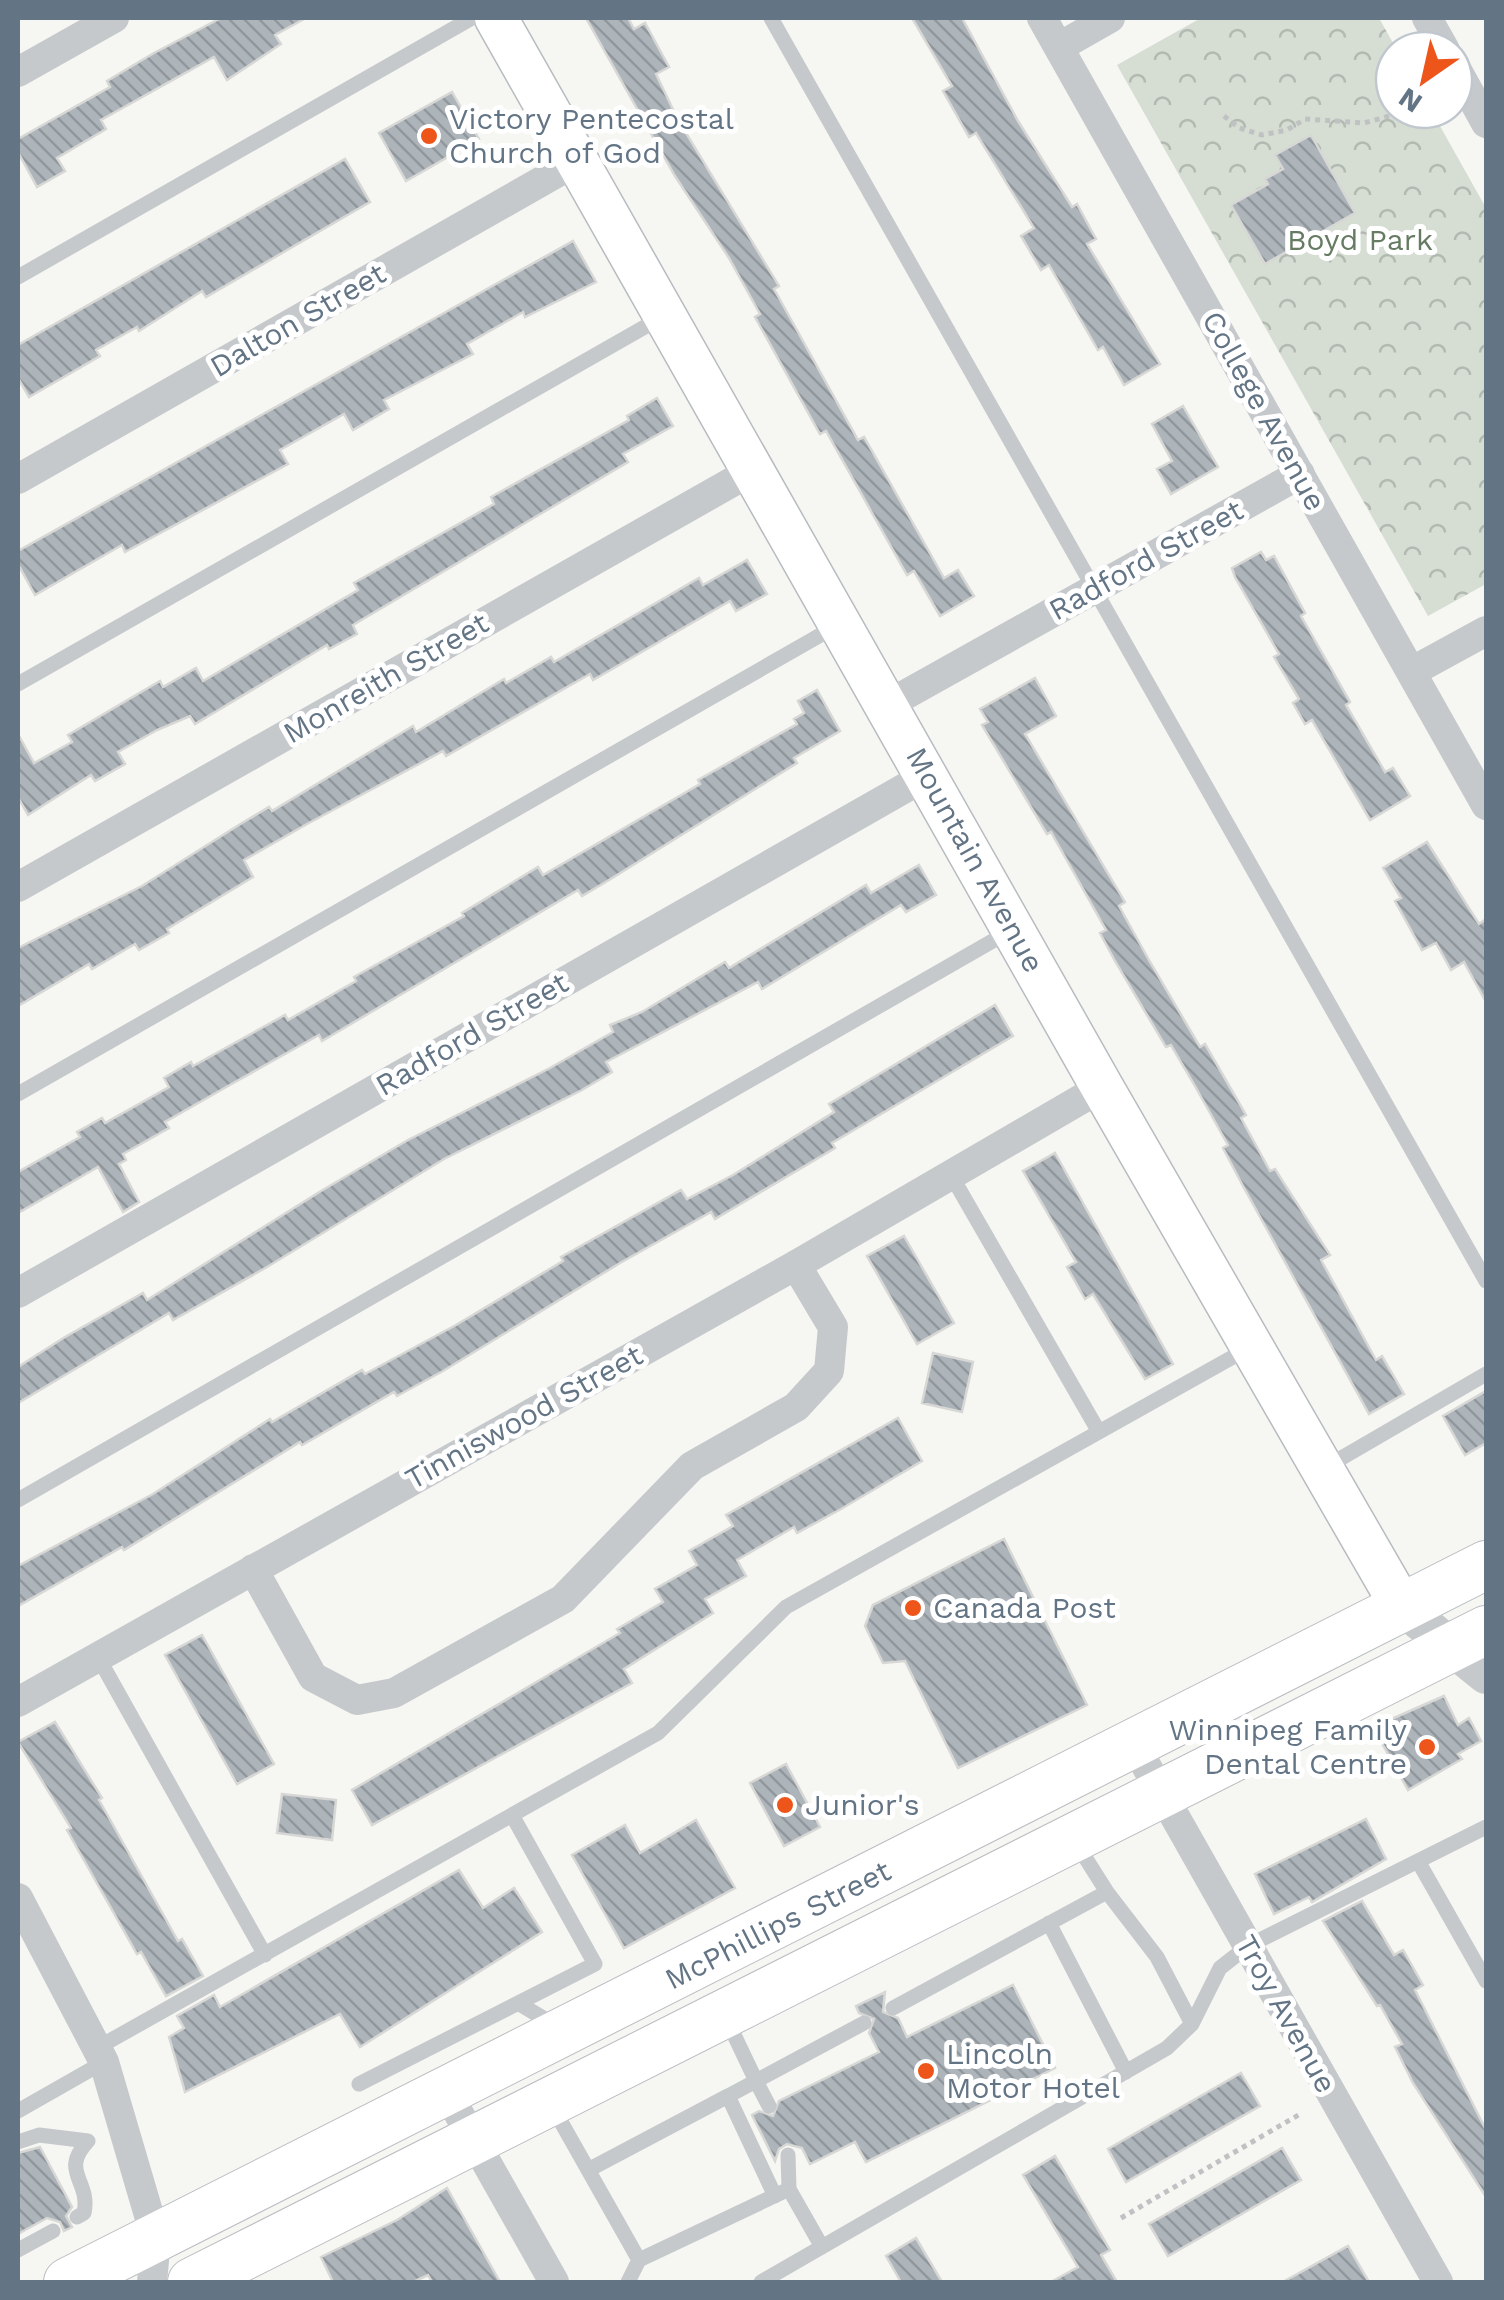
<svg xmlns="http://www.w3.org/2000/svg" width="1504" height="2300" viewBox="0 0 1504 2300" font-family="'Work Sans',sans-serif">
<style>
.park{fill:url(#park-crowns)}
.building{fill:url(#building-back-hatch);stroke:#d7d7d5;stroke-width:2.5}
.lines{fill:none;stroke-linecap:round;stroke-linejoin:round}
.secondary-casing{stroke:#b7bcc1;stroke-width:45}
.primary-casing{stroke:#b8bcc0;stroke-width:50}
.path{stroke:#bfc1c3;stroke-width:5;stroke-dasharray:5 5;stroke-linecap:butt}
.service{stroke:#c5c9cc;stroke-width:15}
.minor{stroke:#c5c9cc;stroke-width:30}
.tertiary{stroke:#c5c9cc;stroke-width:38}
.secondary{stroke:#fff;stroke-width:42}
.primary{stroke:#fff;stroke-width:48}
.poi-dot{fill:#ed551a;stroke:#fff;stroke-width:4}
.labels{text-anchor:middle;stroke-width:10;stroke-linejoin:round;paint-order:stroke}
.poi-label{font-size:30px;fill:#637485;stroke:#fff;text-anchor:start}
.park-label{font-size:30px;fill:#667c62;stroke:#fff}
.street-label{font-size:30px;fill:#637485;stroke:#fff}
</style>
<defs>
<pattern id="park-crowns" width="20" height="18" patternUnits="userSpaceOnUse" patternTransform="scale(2.5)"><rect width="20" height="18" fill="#d6ded3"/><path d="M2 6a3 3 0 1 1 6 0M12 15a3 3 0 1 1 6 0" fill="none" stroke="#b1b9b1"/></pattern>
<pattern id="building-back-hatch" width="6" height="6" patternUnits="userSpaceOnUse" patternTransform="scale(2.5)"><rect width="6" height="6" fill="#adb4ba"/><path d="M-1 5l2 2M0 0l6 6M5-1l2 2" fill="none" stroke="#90979d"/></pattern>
</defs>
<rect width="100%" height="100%" fill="#f6f6f2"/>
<path class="park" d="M 1201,18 L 1379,18 L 1397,50 L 1394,110 L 1431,110 L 1486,208 L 1486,584 L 1428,616 L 1117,65 Z"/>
<path class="building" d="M 221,18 L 306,18 L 275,35 L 281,44 L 227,80 L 214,57 L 101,120 L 106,129 L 57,158 L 65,171 L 37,187 L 18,152 L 18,139 L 110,87 L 107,81 L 154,53 Z
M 586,18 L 628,18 L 634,29 L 645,23 L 669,67 L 656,74 L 678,120 L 779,286 L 774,289 L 858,440 L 864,437 L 944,578 L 958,570 L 974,596 L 940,616 L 914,571 L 907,575 L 826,431 L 820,434 L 755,317 L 760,314 L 729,258 L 675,176 Z
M 912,18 L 962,18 L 1018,121 L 1072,207 L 1077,204 L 1096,239 L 1087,244 L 1160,364 L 1124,385 L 1103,347 L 1098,350 L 1049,265 L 1041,270 L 1021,236 L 1034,228 L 976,133 L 969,137 L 943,91 L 952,86 Z
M 452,92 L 479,139 L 406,181 L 379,133 Z
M 1311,135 L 1355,213 L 1265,264 L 1231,205 L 1268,184 L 1265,179 L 1283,169 L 1275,155 Z
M 345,159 L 370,202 L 206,297 L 202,291 L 139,331 L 137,327 L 96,350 L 100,356 L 29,397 L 18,378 L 18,345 Z
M 573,241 L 596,282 L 525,317 L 523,312 L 467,344 L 473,354 L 384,400 L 389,409 L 353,430 L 344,414 L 280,450 L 288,464 L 125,552 L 122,545 L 35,595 L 18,564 L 18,551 Z
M 657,398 L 673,426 L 623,454 L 628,462 L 353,625 L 357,634 L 329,649 L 327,645 L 195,724 L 190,716 L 157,730 L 118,752 L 125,764 L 95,781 L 91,775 L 28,815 L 18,797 L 18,734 L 34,763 L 72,742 L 68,735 L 160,681 L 163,687 L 196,668 L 203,681 L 358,590 L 354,583 L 494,504 L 491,497 L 629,420 L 627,416 Z
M 1183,406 L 1218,467 L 1171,494 L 1157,469 L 1172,461 L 1152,424 Z
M 1261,552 L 1266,560 L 1274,556 L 1305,613 L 1301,616 L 1350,702 L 1346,705 L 1385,772 L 1393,768 L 1410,796 L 1370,820 L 1312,720 L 1305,724 L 1293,703 L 1299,699 L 1274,657 L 1279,654 L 1235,577 L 1232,568 Z
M 747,560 L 767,594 L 736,611 L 730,601 L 593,680 L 590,674 L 446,756 L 443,751 L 307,824 L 244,860 L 253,877 L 167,929 L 169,933 L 139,950 L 135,944 L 92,969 L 89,964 L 18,1006 L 18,948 L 142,886 L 242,823 L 269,807 L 272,811 L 413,726 L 416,732 L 504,679 L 506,683 L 551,657 L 554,662 L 699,578 L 703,585 Z
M 1035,678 L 1056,716 L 1025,734 L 1125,902 L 1119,906 L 1150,962 L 1200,1047 L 1205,1044 L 1231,1089 L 1246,1115 L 1241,1118 L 1270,1171 L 1275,1169 L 1330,1255 L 1321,1260 L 1376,1360 L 1382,1356 L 1404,1394 L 1369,1414 L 1243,1186 L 1223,1148 L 1228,1145 L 1195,1086 L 1171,1045 L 1166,1047 L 1115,961 L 1100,933 L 1106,930 L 1051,832 L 1047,834 L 982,725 L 988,722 L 980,709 Z
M 817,690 L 840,731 L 794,758 L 797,763 L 609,880 L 582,896 L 578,890 L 322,1041 L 319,1035 L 228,1086 L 165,1122 L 169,1128 L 123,1154 L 126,1160 L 119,1164 L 139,1202 L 123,1212 L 98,1167 L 18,1213 L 18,1172 L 80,1137 L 77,1132 L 102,1118 L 105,1123 L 169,1087 L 164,1078 L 191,1062 L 193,1066 L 285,1015 L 288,1020 L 356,981 L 354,977 L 464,916 L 462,913 L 538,867 L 543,875 L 700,784 L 698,780 L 797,724 L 794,719 L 804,713 L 798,701 Z
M 1427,842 L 1479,924 L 1486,919 L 1486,1002 L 1464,962 L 1451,970 L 1436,943 L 1422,950 L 1395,901 L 1401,898 L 1383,868 Z
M 919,865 L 936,895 L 906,912 L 901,905 L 762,989 L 758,982 L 606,1062 L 612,1072 L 582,1090 L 444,1159 L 267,1267 L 173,1320 L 169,1313 L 18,1403 L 18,1367 L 65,1337 L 143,1293 L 147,1300 L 321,1191 L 408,1140 L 550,1068 L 613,1032 L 610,1025 L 642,1012 L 725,962 L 729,968 L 866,885 L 871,893 Z
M 995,1005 L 1013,1036 L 832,1143 L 835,1148 L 715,1219 L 711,1212 L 620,1263 L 443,1371 L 397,1396 L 394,1392 L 302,1445 L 300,1442 L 124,1550 L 122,1547 L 18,1606 L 18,1566 L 153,1494 L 270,1419 L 272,1422 L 362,1370 L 365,1374 L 456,1325 L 563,1261 L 561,1257 L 681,1190 L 687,1199 L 733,1175 L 834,1112 L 829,1104 Z
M 1055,1153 L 1173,1364 L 1145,1379 L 1093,1294 L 1085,1299 L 1067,1267 L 1076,1262 L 1023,1171 Z
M 904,1236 L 954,1323 L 917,1344 L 867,1256 Z
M 933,1353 L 973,1362 L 962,1412 L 922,1403 Z
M 1486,1391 L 1486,1443 L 1465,1455 L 1443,1416 Z
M 898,1418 L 922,1461 L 841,1509 L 797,1533 L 794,1527 L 737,1560 L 746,1576 L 705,1599 L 713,1613 L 624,1669 L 632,1683 L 372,1825 L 352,1790 L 620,1633 L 617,1629 L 663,1602 L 655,1589 L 697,1565 L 689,1551 L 733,1526 L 726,1515 Z
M 1004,1539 L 1087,1705 L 958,1768 L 905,1661 L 883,1663 L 865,1626 L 873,1605 Z
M 202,1635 L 274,1764 L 237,1784 L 165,1655 Z
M 1444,1696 L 1458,1725 L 1469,1718 L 1481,1741 L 1458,1754 L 1462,1759 L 1408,1790 L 1373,1727 Z
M 55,1722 L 102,1798 L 99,1800 L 178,1941 L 182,1939 L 203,1976 L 166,1996 L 141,1952 L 137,1954 L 67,1830 L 71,1828 L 18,1742 Z
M 786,1764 L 820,1827 L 784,1846 L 750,1783 Z
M 282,1794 L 336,1800 L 332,1840 L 277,1833 Z
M 1366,1819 L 1386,1859 L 1312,1902 L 1309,1897 L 1274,1914 L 1255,1874 Z
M 696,1820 L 735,1888 L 624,1948 L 572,1855 L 625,1825 L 640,1853 Z
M 459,1870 L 483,1908 L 514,1888 L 542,1932 L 360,2047 L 340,2014 L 185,2092 L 169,2037 L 184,2028 L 177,2016 L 214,1995 L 220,2007 Z
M 1362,1901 L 1394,1955 L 1403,1950 L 1423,1985 L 1415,1990 L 1486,2130 L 1486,2197 L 1413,2083 L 1395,2047 L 1402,2044 L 1380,2005 L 1377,2006 L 1323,1921 Z
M 1013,1985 L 1055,2068 L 866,2162 L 855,2142 L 810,2164 L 802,2148 L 787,2144 L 779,2149 L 775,2161 L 752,2115 L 759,2111 L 773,2116 L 779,2101 L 879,2052 L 869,2033 L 874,2019 L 859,2013 L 856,2006 L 885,1992 L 883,2012 L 898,2018 L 907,2037 Z
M 1241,2073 L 1260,2106 L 1126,2182 L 1108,2149 Z
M 40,2147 L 72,2207 L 66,2216 L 72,2227 L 64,2231 L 60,2222 L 47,2218 L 18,2234 L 18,2153 Z
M 1282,2148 L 1301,2180 L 1168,2256 L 1149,2224 Z
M 1055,2156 L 1110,2250 L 1101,2255 L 1117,2282 L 1051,2282 L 1078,2267 L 1023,2175 Z
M 447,2188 L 500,2282 L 432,2282 L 428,2275 L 413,2282 L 333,2282 L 321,2257 L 397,2220 Z
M 916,2238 L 942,2282 L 901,2282 L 886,2256 Z
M 1348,2246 L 1369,2282 L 1283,2282 Z"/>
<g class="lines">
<defs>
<path id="secondary" d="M 496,18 L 1102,1087 L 1402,1607"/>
<path id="primary" d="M 68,2282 L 1486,1565
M 192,2282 L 1486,1630"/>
</defs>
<use href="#secondary" class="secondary-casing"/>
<use href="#primary" class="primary-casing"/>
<path class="path" d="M 1224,116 L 1239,128 L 1262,135 L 1287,130 L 1305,119 L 1364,123 L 1411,110
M 1121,2218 L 1302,2113"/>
<path class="service" d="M 771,18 L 1486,1281
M 18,277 L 472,18
M 18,684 L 664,316
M 18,1094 L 838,625
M 951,1175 L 1099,1432
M 1326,1467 L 1486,1374
M 18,1500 L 1010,931
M 98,1657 L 265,1955
M 1418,1861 L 1486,1981
M 1107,1892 L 1157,1957 L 1192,2024
M 1049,1923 L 1126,2072
M 518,2003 L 558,2027
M 893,2008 L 1107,1892 L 1076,1843
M 727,2020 L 756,2081 L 728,2096 L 775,2196
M 97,2048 L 658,1733 L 786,1607 L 1249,1348
M 359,2084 L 595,1964 L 512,1815
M 552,2106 L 639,2260 L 789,2189 L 822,2247
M 769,2106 L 756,2081 L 864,2023
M 18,2111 L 104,2062
M 18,2142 L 39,2135 L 88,2141 C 59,2172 91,2180 84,2213 L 77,2217
M 788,2155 L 789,2189
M 590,2169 L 728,2096
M 18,2250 L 53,2231
M 628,2282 L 639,2260
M 761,2282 L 1167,2048 L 1192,2024 L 1220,1968 L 1248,1946 L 1486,1827"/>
<path class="minor" d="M 1042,18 L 1486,805
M 1427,18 L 1445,50
M 1059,47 L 1110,18
M 1454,65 L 1486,123
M 18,72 L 114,18
M 18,479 L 579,160
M 1411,672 L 1486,631
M 887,705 L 1300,474
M 18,887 L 755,469
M 18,1293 L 926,776
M 253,1569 L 313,1677 L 357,1700 L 394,1693 L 563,1599 L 692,1466 L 796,1407 L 829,1371 L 833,1327 L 796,1265
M 18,1702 L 796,1265 L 1102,1087
M 1135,1746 L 1438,2282
M 18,1898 L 104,2062 L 156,2239 L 152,2282
M 446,2091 L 554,2282"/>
<path class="tertiary" d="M 1402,1607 L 1486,1675"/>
<use href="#secondary" class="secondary"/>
<use href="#primary" class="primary"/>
</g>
<g class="poi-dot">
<circle cx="429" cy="136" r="10"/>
<circle cx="913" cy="1608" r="10"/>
<circle cx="1427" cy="1747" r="10"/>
<circle cx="785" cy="1805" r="10"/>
<circle cx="926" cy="2071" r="10"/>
</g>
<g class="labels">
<g class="poi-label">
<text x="449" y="129">Victory Pentecostal<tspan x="449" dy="34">Church of God</tspan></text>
<text x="933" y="1618">Canada Post</text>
<text x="1407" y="1740" text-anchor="end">Winnipeg Family<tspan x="1407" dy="34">Dental Centre</tspan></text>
<text x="805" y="1815">Junior's</text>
<text x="946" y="2064">Lincoln<tspan x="946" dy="34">Motor Hotel</tspan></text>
</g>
<g class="park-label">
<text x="1360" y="250">Boyd Park</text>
</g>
<g class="street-label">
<text transform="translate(298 320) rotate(-30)" y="10">Dalton Street</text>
<text transform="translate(1264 411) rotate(61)" y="10">College Avenue</text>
<text transform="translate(1146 560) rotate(-29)" y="10">Radford Street</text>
<text transform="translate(386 678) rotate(-30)" y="10">Monreith Street</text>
<text transform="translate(975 860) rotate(61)" y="10">Mountain Avenue</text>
<text transform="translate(472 1034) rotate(-30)" y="10">Radford Street</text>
<text transform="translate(524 1417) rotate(-29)" y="10">Tinniswood Street</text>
<text transform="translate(778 1925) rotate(-27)" y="10">McPhillips Street</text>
<text transform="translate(1286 2014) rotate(61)" y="10">Troy Avenue</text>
</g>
</g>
<rect width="1504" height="2300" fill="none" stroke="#637485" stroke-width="40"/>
<g transform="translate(1424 80) rotate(214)"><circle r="48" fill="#ffffff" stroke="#c1c7ce" stroke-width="2.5"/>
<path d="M0-8L18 38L0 25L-18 38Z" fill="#ed551a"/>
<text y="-15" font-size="28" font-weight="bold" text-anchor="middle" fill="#637485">N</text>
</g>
</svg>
